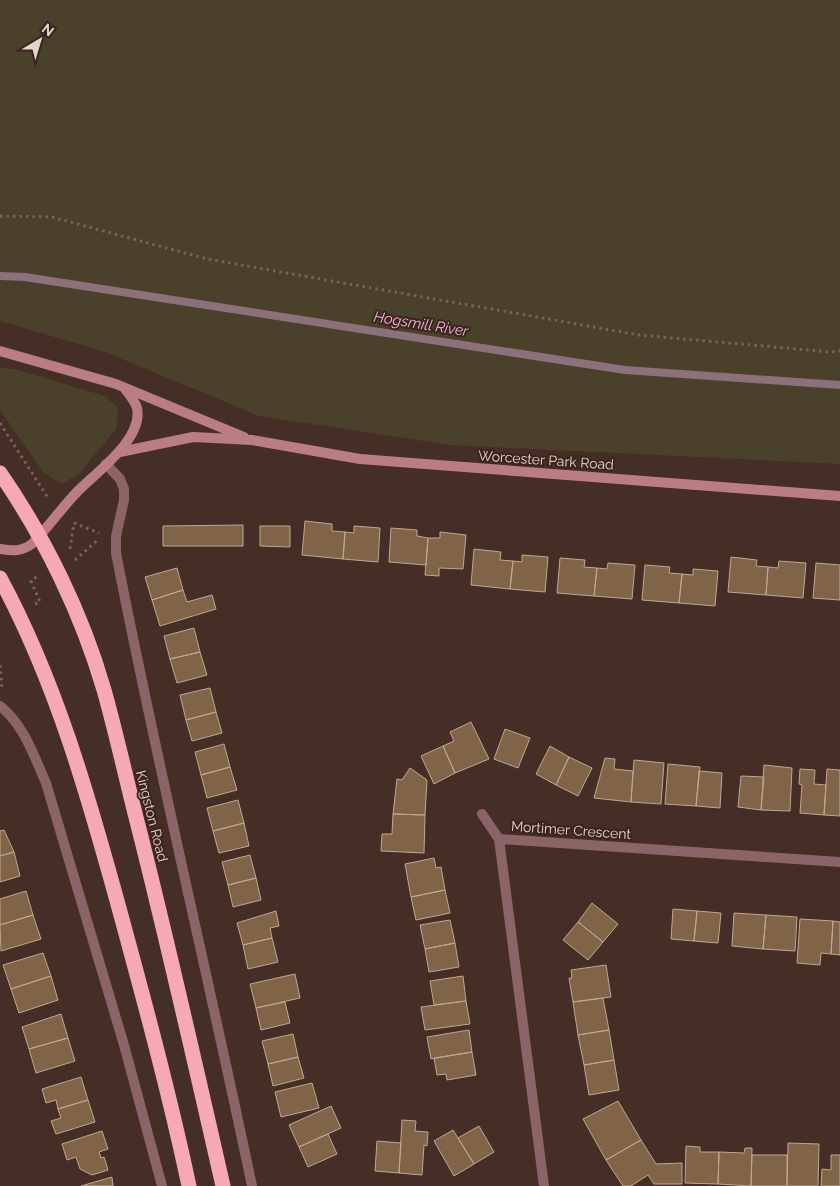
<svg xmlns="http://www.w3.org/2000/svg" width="840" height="1186" viewBox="0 0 840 1186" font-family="Raleway,sans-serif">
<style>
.green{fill:#494129}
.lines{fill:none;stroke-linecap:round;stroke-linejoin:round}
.stream{stroke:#8c717c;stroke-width:8}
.building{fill:#7f6448;stroke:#bea995}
.path{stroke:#78635c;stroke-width:3;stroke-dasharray:2.5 4;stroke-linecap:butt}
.street{stroke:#8b6468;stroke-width:10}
.secondary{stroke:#bb7d84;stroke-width:10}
.highway{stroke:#f6a9b2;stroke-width:15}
.labels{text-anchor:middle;stroke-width:4;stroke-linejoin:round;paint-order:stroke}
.street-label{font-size:14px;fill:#e4d4cf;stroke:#3a241c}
.water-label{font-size:15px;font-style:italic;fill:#f0b2d4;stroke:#3a241c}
</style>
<rect width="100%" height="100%" fill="#452e26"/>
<path class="green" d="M 0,0 L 840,0 L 840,464 L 450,445 L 259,416 L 105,352 L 0,321 Z
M 0,368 L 14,369 L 105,396 L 118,408 L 116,429 L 79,474 L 62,484 L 43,472 L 0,410 Z"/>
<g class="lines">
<path class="stream" d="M 0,276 L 25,277 L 625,370 L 840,385"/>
</g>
<path class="building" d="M 305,521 L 332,524 L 332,531 L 345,532 L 343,559 L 302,555 Z
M 243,525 L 243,546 L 163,546 L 163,526 Z
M 260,526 L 290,526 L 290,547 L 260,546 Z
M 354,526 L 380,528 L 378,562 L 343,559 L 345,532 L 354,533 Z
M 391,528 L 417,530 L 417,536 L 428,538 L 426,565 L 389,562 Z
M 440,532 L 466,535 L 463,569 L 439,568 L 439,576 L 425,575 L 428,538 L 440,538 Z
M 474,549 L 501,552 L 500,560 L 513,561 L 510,589 L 471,585 Z
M 522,555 L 548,557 L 545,592 L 510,589 L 513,561 L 522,562 Z
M 731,557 L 757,560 L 756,566 L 768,567 L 766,595 L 728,592 Z
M 560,558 L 585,560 L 584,567 L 597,568 L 594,596 L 557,593 Z
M 779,561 L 806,563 L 803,598 L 766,595 L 768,567 L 778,568 Z
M 608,563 L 635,565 L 632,599 L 594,596 L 597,568 L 607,569 Z
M 816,563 L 840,565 L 840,600 L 813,598 Z
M 645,565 L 670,567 L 669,573 L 682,574 L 679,603 L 642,600 Z
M 177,568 L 183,590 L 152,600 L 145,577 Z
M 693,569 L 718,571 L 715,606 L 679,603 L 682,574 L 693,575 Z
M 183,590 L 187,602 L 212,595 L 216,609 L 160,626 L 152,600 Z
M 194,628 L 200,652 L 170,659 L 164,636 Z
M 200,652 L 207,675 L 177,683 L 170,659 Z
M 210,688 L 216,712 L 186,720 L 180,695 Z
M 216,712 L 222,733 L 192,741 L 186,720 Z
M 471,722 L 489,759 L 455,773 L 443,746 L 454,741 L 450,732 Z
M 505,729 L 530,738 L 518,768 L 494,759 Z
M 224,744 L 230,767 L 201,775 L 195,752 Z
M 443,746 L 455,773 L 434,784 L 421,756 Z
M 550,746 L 569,757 L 556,785 L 536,774 Z
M 569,757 L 592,768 L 578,796 L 556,785 Z
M 605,758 L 615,759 L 614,769 L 633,771 L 631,802 L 594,798 Z
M 634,760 L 664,763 L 661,804 L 631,802 Z
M 668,764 L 700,767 L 696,806 L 665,804 Z
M 764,765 L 792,768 L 790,811 L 761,810 Z
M 230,767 L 237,790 L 207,798 L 201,775 Z
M 410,768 L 427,780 L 425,815 L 393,814 L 397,779 L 402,780 Z
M 800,769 L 815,770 L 814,784 L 826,785 L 824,815 L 800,813 L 802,785 L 799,784 Z
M 827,769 L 840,770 L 840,816 L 824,815 Z
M 699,771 L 722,773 L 720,808 L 696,806 Z
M 741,776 L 764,777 L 761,810 L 738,807 Z
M 238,800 L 244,823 L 213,831 L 207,808 Z
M 393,814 L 425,815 L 424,853 L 381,851 L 382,834 L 392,834 Z
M 244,823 L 249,846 L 219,853 L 213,831 Z
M 4,830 L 14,852 L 0,856 L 0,831 Z
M 14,852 L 20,876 L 0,882 L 0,856 Z
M 250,855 L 256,878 L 228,885 L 222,862 Z
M 434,858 L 436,868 L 441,867 L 445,890 L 411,897 L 405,864 Z
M 256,878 L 261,900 L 233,907 L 228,885 Z
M 445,890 L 450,913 L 416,920 L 411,897 Z
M 26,891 L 33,915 L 0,925 L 0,899 Z
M 592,903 L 618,924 L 603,942 L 578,922 Z
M 673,909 L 697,911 L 694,941 L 671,939 Z
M 276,911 L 279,926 L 270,928 L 272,938 L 243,945 L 237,923 Z
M 697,911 L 721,913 L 718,943 L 694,941 Z
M 734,913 L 766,915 L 763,949 L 732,946 Z
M 33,915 L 41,939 L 1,951 L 0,925 Z
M 766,915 L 797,917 L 795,951 L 763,949 Z
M 800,919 L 833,921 L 831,954 L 821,953 L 820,965 L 797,963 Z
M 450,920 L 455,943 L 425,949 L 420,925 Z
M 833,921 L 840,922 L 840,955 L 831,954 Z
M 578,922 L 603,942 L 588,960 L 563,940 Z
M 272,938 L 278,962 L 248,969 L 243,945 Z
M 455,943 L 459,967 L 429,972 L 425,949 Z
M 43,953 L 51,976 L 11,989 L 3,965 Z
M 606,965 L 611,997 L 573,1002 L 569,978 L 572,978 L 571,970 Z
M 295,974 L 300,998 L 256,1008 L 250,984 Z
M 51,976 L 58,1000 L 19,1013 L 11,989 Z
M 463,976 L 466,1001 L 434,1005 L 430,981 Z
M 603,998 L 609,1030 L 578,1035 L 573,1002 Z
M 466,1001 L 470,1024 L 425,1030 L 421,1007 Z
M 285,1002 L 290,1023 L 261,1030 L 256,1008 Z
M 61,1014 L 68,1038 L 29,1049 L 22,1027 Z
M 469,1030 L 472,1052 L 431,1059 L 427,1037 Z
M 609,1030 L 614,1060 L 584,1065 L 578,1035 Z
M 293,1034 L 298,1057 L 268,1064 L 262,1041 Z
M 68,1038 L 75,1061 L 36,1073 L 29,1049 Z
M 472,1052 L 476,1075 L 447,1080 L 446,1074 L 437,1075 L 434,1058 Z
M 298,1057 L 304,1078 L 273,1086 L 268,1064 Z
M 614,1060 L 619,1090 L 589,1095 L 584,1065 Z
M 81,1077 L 88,1100 L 58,1109 L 56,1100 L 46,1103 L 42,1089 Z
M 312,1083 L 319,1108 L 281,1117 L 275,1092 Z
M 88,1100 L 95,1122 L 56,1134 L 51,1121 L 61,1118 L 58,1109 Z
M 618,1101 L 641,1140 L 606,1160 L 583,1119 Z
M 331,1106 L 341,1128 L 299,1147 L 289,1125 Z
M 402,1120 L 416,1121 L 415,1131 L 428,1132 L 427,1146 L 424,1145 L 422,1175 L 399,1173 Z
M 479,1126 L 494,1152 L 474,1164 L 458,1138 Z
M 453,1130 L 474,1164 L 454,1176 L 434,1141 Z
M 102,1131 L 108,1149 L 99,1152 L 101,1158 L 104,1157 L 108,1170 L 92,1175 L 80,1169 L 76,1157 L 67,1160 L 62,1144 Z
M 328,1134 L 337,1154 L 308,1167 L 299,1147 Z
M 641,1140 L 656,1164 L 682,1163 L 682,1184 L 654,1184 L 648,1175 L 631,1186 L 623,1186 L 606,1160 Z
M 377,1141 L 401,1143 L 399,1173 L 375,1171 Z
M 788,1143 L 819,1144 L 818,1186 L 787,1186 Z
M 686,1146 L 700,1147 L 700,1152 L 719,1152 L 718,1184 L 685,1183 Z
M 745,1148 L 752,1148 L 751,1186 L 718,1184 L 719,1152 L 744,1153 Z
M 752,1155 L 787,1155 L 787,1186 L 751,1186 Z
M 831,1155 L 840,1155 L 840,1186 L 821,1186 L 822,1169 L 831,1170 Z
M 112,1177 L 113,1186 L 81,1186 Z"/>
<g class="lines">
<path class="path" d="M 0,216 L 52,217 L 207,259 L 639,335 L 831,352 L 840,351
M 0,423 L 48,498
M 74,523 L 99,533
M 70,549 L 74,523
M 75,560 L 99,539
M 35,604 L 40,602 L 31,581 L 39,575
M 0,665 L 2,689"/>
<path class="street" d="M 106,464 L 120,479 L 124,489 L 124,500 L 116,536 L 116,553 C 157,765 208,975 252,1186
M 0,706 C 24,725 34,756 46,783 L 124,1045 L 162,1186
M 482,814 L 499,839
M 544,1186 L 499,839 L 840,862"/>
<path class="secondary" d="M 0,351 L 116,384 L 244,437
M 120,452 L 193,437 L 252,440 L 360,459 L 840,496
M 0,549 C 13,551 22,552 33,543 C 48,527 61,509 76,493 C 94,474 144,439 137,408 C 135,401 129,394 125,389"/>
<path class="highway" d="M 0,473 C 45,538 82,614 104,690 C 117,736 127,783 139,829 C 169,948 196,1067 223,1186
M 0,578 C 56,682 88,795 119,908 C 144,1000 169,1092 189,1186"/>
</g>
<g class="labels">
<g class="street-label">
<text transform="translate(546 460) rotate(4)" y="5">Worcester Park Road</text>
<text transform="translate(152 816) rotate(76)" y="5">Kingston Road</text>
<text transform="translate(571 830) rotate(4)" y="5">Mortimer Crescent</text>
</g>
<g class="water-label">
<text transform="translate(421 324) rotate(9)" y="5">Hogsmill River</text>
</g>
</g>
<g transform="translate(40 40) rotate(38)" stroke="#3a241c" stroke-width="4" paint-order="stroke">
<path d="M0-4L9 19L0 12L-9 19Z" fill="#e4d4cf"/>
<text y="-8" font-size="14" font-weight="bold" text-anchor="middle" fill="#e4d4cf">N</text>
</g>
</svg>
